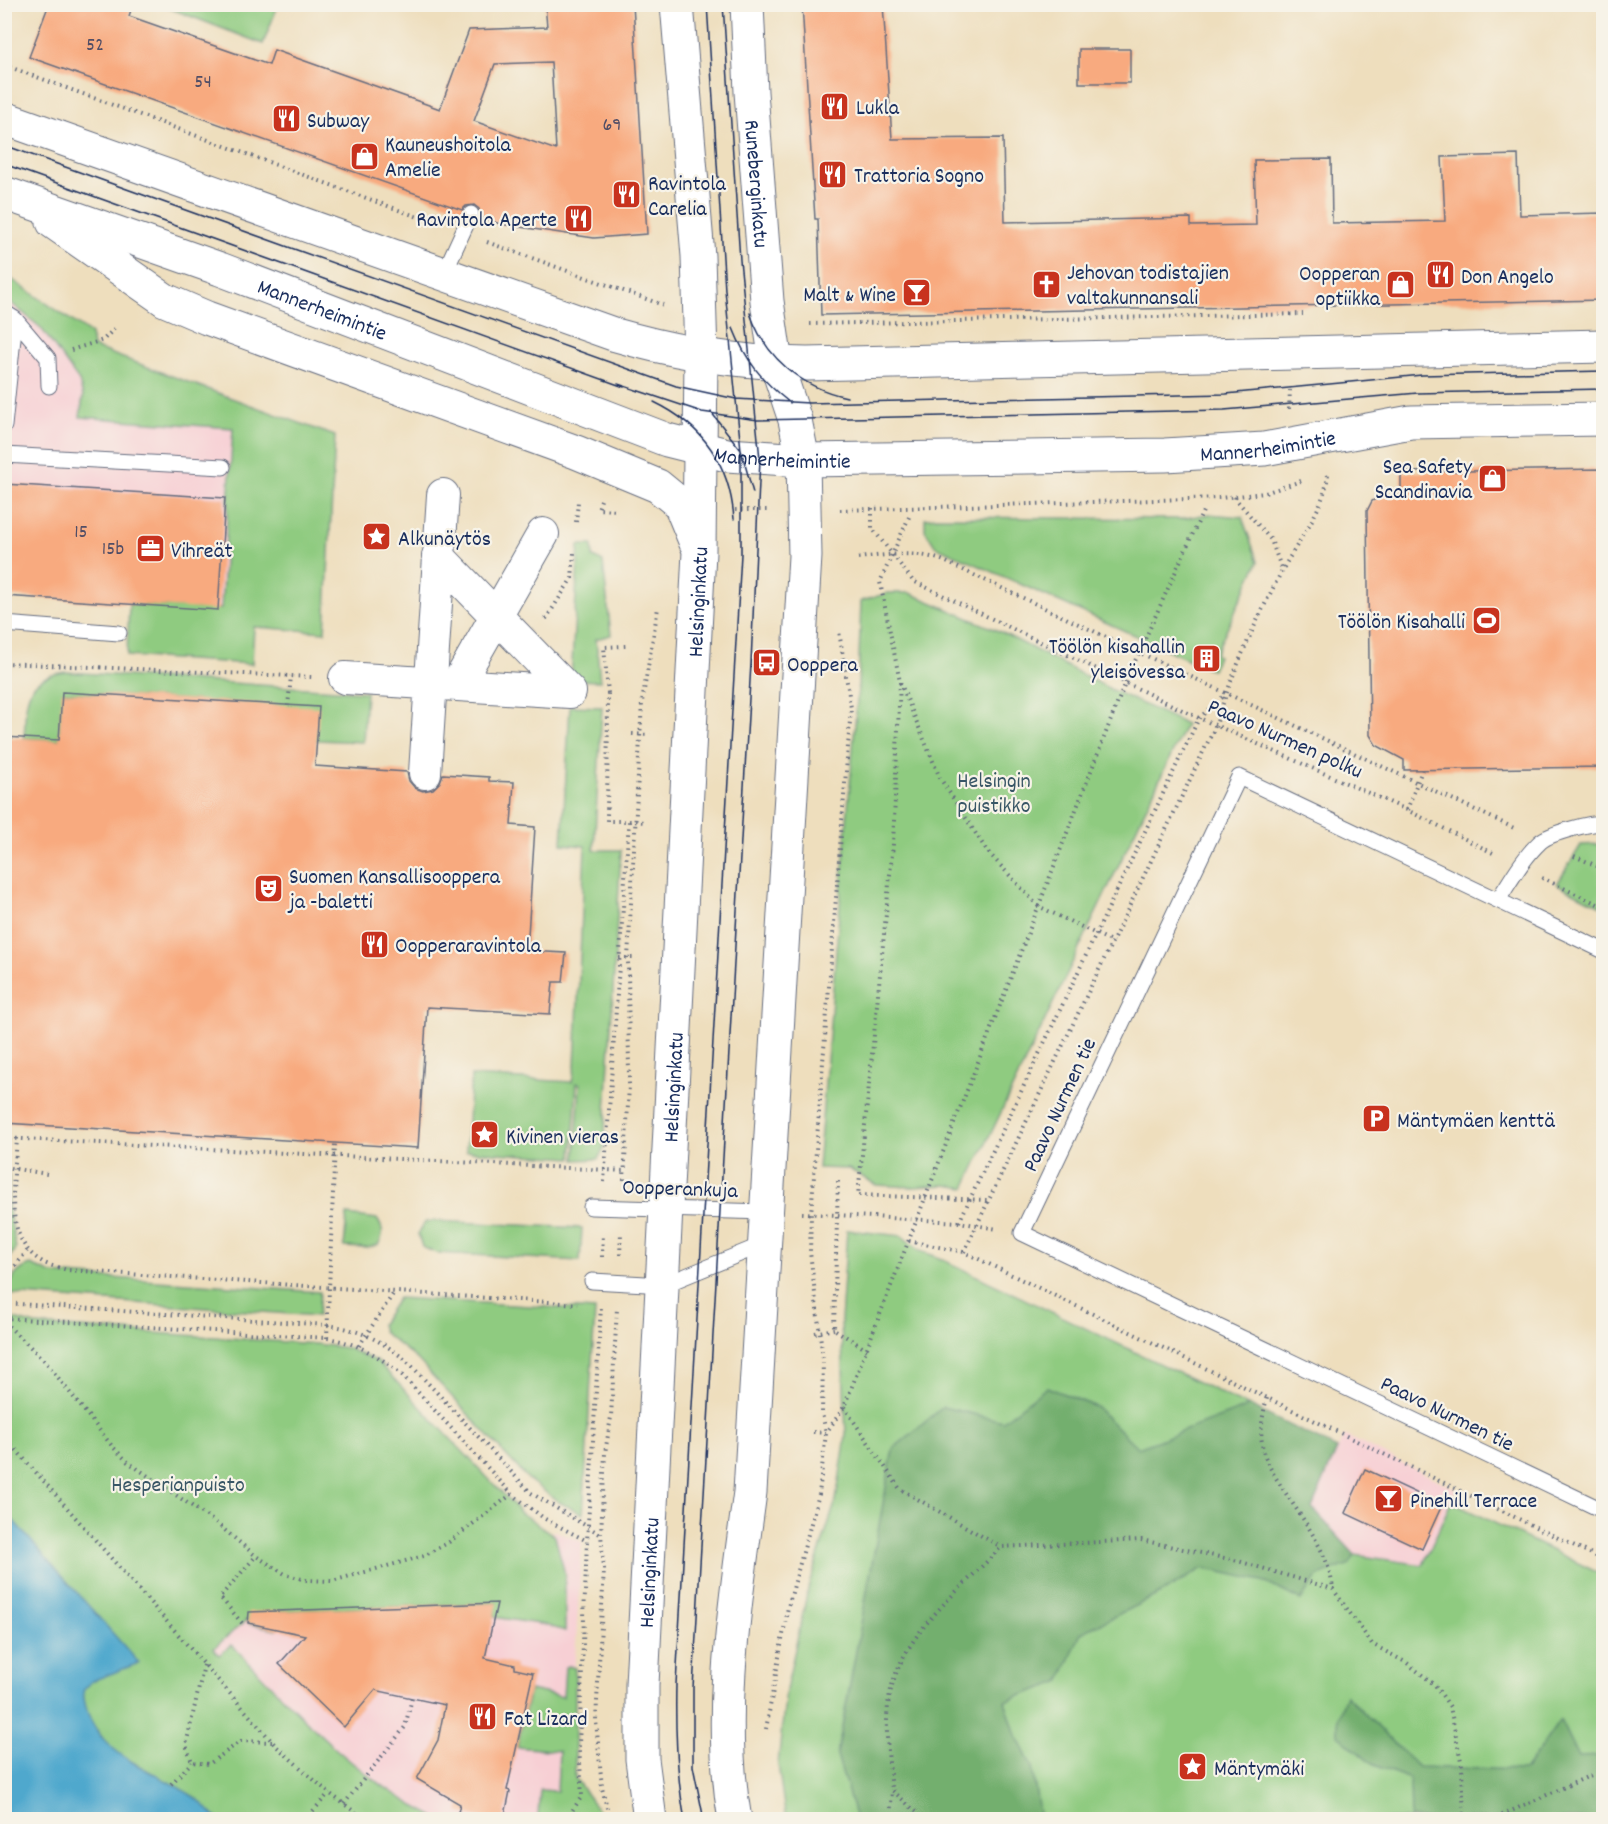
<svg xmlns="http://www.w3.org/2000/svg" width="1608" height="1824" viewBox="0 0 1608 1824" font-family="Dekko,sans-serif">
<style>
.built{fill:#f7cfd4}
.green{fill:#8fcb80;stroke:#557d6f;stroke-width:1.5}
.forest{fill:#73af6e;stroke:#476f66;stroke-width:1.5}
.water{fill:#50a8cd;stroke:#366c96;stroke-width:1.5}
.building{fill:#f8aa7f;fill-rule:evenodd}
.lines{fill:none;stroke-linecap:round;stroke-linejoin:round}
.lane-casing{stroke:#656c7f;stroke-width:17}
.street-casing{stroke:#656c7f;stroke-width:34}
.secondary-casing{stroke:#656c7f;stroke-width:35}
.primary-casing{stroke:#656c7f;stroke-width:35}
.path{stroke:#656c7f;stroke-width:4;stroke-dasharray:1.5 4.5;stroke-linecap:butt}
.lane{stroke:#fff;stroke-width:15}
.street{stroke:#fff;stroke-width:32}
.secondary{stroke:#fff;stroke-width:33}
.primary{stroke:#fff;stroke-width:33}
.tram{stroke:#1b2f5e;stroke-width:1.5}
.labels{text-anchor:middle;stroke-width:4.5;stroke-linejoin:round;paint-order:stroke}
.number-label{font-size:20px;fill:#524e66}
.poi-label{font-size:22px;fill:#1b2f5e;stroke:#f7f3e8;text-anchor:start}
.street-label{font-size:22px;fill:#1b2f5e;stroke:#f7f3e8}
.park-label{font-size:22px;fill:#385666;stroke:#f7f3e8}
</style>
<rect width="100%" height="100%" fill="#f7f3e8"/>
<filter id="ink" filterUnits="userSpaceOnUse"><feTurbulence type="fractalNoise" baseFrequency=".0167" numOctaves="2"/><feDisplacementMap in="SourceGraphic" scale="12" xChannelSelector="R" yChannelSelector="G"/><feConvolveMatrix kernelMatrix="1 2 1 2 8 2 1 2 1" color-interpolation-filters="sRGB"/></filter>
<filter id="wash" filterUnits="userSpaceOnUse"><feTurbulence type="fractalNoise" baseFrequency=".008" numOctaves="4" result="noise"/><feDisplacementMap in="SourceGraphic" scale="24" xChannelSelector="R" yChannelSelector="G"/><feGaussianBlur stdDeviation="1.35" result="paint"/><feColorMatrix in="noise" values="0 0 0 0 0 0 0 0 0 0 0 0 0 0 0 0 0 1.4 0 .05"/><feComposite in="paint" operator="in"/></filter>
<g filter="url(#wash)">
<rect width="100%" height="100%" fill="#eedebd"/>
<path class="built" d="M 4,298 L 41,328 L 235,398 L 222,609 L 5,596 Z
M 1344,1435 L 1456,1489 L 1423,1565 L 1355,1555 L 1312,1508 Z
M 555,1531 L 582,1542 L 574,1676 L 576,1761 L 550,1819 L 408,1819 L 281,1721 L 192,1625 L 215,1601 L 415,1593 Z"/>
<path class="green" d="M 170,5 L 170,4 L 278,5 L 263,44 L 169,8 Z
M 4,274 L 91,334 L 93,347 L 335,436 L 325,632 L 254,627 L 252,664 L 127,656 L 129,604 L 221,609 L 233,428 L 80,417 L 83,396 L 79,381 L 41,328 L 5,298 Z
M 1208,514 L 1242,517 L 1258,562 L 1215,654 L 1218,656 L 1212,670 L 935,546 L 925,530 L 925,518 L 937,517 L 1181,519 Z
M 579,545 L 592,545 L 593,557 L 603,562 L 611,635 L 596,639 L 600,681 L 571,680 Z
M 888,593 L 910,593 L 1001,632 L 1110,689 L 1186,724 L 965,1188 L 946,1185 L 912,1187 L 876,1185 L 849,1169 L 818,1168 L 858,688 L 861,601 Z
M 66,672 L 366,692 L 363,742 L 317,740 L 288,706 L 63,692 L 59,740 L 24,738 C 27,701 21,678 66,672 Z
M 570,706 L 602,707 L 594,850 L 621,850 L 604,1148 L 598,1159 L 575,1160 L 580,1084 L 577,1083 L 572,1158 L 466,1151 L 471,1076 L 572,1082 L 575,1066 L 585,846 L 562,844 Z
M 1603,844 L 1604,844 L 1603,907 L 1557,884 L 1581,845 Z
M 5,1174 L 9,1175 L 8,1206 L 16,1248 L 5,1264 Z
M 347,1215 L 377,1219 C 384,1229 384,1235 378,1245 L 367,1248 L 344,1247 Z
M 434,1221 L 582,1228 L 580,1261 L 436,1253 L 422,1247 L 418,1234 L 425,1222 Z
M 847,1230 L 902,1236 L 920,1251 L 935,1256 L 1337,1449 L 1312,1508 L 1355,1555 L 1423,1565 L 1451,1502 L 1603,1575 L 1603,1819 L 786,1820 L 778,1764 L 786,1690 L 809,1585 L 836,1500 L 846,1436 L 841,1321 Z
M 31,1265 L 52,1274 L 320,1292 L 318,1316 L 8,1294 C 10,1280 17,1269 31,1265 Z
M 398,1298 L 595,1310 L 583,1514 L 559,1502 L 529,1480 L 418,1360 L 383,1332 L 381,1324 Z
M 4,1316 L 35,1325 L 316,1344 L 347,1348 L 378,1362 L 521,1513 L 555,1536 L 565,1574 L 565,1631 L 545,1625 L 494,1617 L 496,1603 L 279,1611 L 276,1629 L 249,1624 L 246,1620 L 214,1648 L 219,1655 L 232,1645 C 295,1710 352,1776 435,1817 L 433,1819 L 217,1819 L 195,1797 L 111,1750 L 85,1713 L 83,1691 L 5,1608 Z
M 569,1666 L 575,1668 L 575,1778 L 598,1810 L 600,1819 L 534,1819 L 538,1816 L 540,1790 L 557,1791 L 559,1751 L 517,1747 L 530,1690 L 563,1697 L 565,1667 Z"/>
<path class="forest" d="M 1047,1387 L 1096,1407 L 1138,1448 L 1250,1406 L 1337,1449 L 1312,1508 L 1355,1555 L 1350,1564 L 1318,1576 L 1301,1600 L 1262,1581 L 1203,1568 L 1165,1591 L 1081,1633 L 1060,1682 L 1005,1701 L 1016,1735 L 1032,1767 L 1040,1819 L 856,1819 L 837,1755 L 893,1449 L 943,1407 L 1003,1421 Z
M 1346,1695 L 1418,1767 L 1525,1770 L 1560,1720 L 1578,1757 L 1603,1756 L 1603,1819 L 1411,1819 L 1410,1779 L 1372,1764 L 1338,1735 L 1338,1718 Z"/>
<path class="water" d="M 4,1510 L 139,1663 L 92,1681 L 83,1691 C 89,1755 148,1766 194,1797 C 203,1803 210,1812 217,1819 L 5,1819 Z"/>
<g id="blocks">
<path class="building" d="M 49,4 L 133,4 L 129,16 L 269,65 L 274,50 L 440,109 L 469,30 L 547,27 L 545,4 L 633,4 L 647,234 L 594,238 L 500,224 L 480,217 L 479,209 L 474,205 L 466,206 L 462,210 L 29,57 ZM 551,62 L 556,150 L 474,121 L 495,64 Z
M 802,4 L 883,4 L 892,139 L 1003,138 L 1005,222 L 1191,218 L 1191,226 L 1256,225 L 1254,160 L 1331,159 L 1332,223 L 1445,221 L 1442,157 L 1518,155 L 1520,215 L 1604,213 L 1604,300 L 821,315 L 818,219 L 815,219 Z
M 1079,49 L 1130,49 L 1130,83 L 1079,83 Z
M 1604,469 L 1604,767 L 1404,770 L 1404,760 L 1376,745 L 1370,735 L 1367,511 L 1372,501 L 1379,497 L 1401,496 L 1401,472 Z
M 4,484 L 225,498 L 218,610 L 4,596 Z
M 62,692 L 319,707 L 315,766 L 407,772 L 409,781 L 415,788 L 423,791 L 433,789 L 440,782 L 443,774 L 489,777 L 489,781 L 514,782 L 511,825 L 535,827 L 527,951 L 566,953 L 563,982 L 553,982 L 550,1014 L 427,1007 L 418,1148 L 4,1123 L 4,737 L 59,740 Z
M 1365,1469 L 1442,1505 L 1422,1549 L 1345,1513 Z
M 497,1603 L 485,1658 L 515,1665 L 515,1669 L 533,1673 L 507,1790 L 510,1791 L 504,1820 L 491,1820 L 458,1812 L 460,1804 L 417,1779 L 438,1740 L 445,1705 L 375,1690 L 344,1727 L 279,1664 L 305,1635 L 248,1623 L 249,1612 Z"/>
</g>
</g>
<g filter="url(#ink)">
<use href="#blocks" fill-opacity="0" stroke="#656c7f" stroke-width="1.5"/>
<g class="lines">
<defs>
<path id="lane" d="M 444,273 L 471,214
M 4,312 L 15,319 L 48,358 L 49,386
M 4,426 L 15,319
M 4,455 L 223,467
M 4,624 L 119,633
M 1498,900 C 1511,880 1523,858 1540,842 C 1550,833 1590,823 1604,823
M 1604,951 L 1239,777 L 1022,1233 L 1604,1511
M 591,1207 L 767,1212
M 592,1281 L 664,1285 L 764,1244"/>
<path id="street" d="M 438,556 L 570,692
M 345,678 L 570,692
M 457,685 L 543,534
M 425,773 L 443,495"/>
<g id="secondary">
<path d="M 677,4 L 698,256 L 701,355"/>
<path id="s1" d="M 747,4 L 751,92 L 767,301 L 776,363"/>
</g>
<g id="primary">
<path d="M 4,118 L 616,335 C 678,353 742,363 807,364 L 1604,346"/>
<path id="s2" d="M 4,193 L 220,269 L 667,440 L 727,455 L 803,460 L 1165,455 L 1264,449 L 1411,422 L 1604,419"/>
<path d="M 53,222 L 165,300 L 207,318 L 576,452 L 658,486 L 680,504 L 696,543"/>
<path id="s3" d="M 650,1820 L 642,1759 L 642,1685 L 699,552 L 701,355"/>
<path d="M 735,1820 C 716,1712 736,1599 750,1492 L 805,556 L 803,460 L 795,420 L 776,363"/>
</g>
</defs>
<use href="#lane" class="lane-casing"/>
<use href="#street" class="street-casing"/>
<use href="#secondary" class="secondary-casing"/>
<use href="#primary" class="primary-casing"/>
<path class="path" d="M 4,65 L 437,224
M 487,242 L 663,305
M 810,324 L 1303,314
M 71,350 L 103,340 L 117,326
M 1289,409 L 1290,390
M 1234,497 L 1271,540 L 1282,570
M 601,500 L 598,509 L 617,510
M 872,508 L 872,528 L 913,581 L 1199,718 L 1407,810 L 1495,854
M 735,510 L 770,510
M 840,510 L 1220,498 L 1265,493 L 1301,481
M 909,517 L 880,582 L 900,682 L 940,778 L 987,851 L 1038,906 L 1113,942
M 576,522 L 578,502
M 858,558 C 886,555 916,550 944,561 L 1516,829
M 546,619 L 572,578 L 574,553
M 4,663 L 312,677
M 900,682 L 893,844 L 858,1195 L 988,1200
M 608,693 L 604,647 L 626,646
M 288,706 L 291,676
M 632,734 L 650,735
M 1407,810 L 1422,770
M 629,821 L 645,822
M 1574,856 L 1604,869
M 1542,878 L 1604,907
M 619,958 L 637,958
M 4,1138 L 625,1171
M 17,1138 C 15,1177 1,1237 41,1261 C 48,1266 59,1267 67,1270 L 578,1304
M 4,1167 L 47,1174
M 624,1180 L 629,1085 L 628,958 L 642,702 L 658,608
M 838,1181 L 834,1329 L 867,1350
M 604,1182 L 629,821 L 607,821 L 608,693 L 605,693
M 802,1213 L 959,1222 L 997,1229
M 959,1222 L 1199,718 L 1225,695
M 909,1241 L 964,1252 L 1604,1560
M 964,1252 L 1216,725 C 1232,672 1257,618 1283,569 C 1299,539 1325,508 1328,474
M 620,1255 L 621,1233
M 602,1257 L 603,1234
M 4,1280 L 27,1251
M 4,1303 L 328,1325 C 362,1330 385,1342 410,1364 L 531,1493 L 600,1534
M 4,1318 L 327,1338 C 358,1343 380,1356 403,1376 L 512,1494 L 545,1519 L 587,1541
M 4,1322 L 45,1361 L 112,1446 L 128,1462 L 215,1522 L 256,1556 L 285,1574 L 305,1580 L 332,1581 L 424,1556 L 449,1542 L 512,1494
M 815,1333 L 834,1329
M 327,1338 L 335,1143
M 359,1346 L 395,1291
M 1267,1398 C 1263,1413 1260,1429 1262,1444 C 1264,1460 1273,1473 1281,1486 C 1301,1517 1329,1551 1333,1589
M 844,1407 L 900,1489 L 1001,1547
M 813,1432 L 826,1433 L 844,1407 L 1126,681 L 1204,509
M 4,1436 L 276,1746 L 329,1793 L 366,1820
M 242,1623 L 220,1597 L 256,1556
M 204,1665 L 186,1745 L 192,1762 L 209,1764 L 241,1741 L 273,1742
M 766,1729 L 788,1607 L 819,1494 L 826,1433 L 822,1413 L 823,1359 L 810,1252 L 811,1214 L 851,708 L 839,631
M 171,1784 L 192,1762
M 344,1804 L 405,1727 L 412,1698
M 305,1820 L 329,1793
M 566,1820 L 582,1796 L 579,1746 L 587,1541 L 601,1306
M 610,1820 L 602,1788 L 596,1720 L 604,1568 L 601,1534 L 605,1453 L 611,1417 L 617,1308
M 890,1820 L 892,1790
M 925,1820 L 892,1790 C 889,1760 884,1728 889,1699 C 900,1634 959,1592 1001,1547 L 1141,1540 L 1238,1561 L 1333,1589 L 1372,1644 L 1407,1663 L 1435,1685 L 1450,1707 L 1462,1766 L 1464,1820
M 1491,1820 L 1587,1777 L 1604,1774"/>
<use href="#lane" class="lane"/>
<use href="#street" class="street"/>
<use href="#secondary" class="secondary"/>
<use href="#primary" class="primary"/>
<path class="tram" d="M 4,145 L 676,386 L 736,399 L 809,403 L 1226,394 L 1422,375 L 1604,371
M 4,164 L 624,387
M 750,313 C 765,358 802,388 847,397
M 733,328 C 746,361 762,381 790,403
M 618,384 L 702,412 L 758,420 L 1224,410 L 1418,393 L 1604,389
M 654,402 C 702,425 730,464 734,519
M 711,412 L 741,450 L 753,493
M 685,1820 C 676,1774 675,1730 676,1684 L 741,554 L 741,450 L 725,290 L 707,4
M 704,1820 L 693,1766 L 693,1688 L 751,663 L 760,459 L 740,260 L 723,4"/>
</g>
</g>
<defs>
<symbol id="restaurant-square" viewBox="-11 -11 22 22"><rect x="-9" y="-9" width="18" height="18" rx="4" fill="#c8321e" stroke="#f7f3e8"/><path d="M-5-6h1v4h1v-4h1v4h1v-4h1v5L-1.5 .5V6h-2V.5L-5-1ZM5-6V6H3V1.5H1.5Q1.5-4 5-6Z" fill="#fff"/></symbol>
<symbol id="shop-square" viewBox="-11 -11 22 22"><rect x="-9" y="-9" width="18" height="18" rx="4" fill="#c8321e" stroke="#f7f3e8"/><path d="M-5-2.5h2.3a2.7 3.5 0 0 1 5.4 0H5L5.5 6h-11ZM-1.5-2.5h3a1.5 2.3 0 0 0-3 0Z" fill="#fff"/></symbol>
<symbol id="church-square" viewBox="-11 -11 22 22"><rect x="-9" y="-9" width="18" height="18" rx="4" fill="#c8321e" stroke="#f7f3e8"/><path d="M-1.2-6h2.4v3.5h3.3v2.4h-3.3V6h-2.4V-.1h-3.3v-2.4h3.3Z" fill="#fff"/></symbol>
<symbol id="bar-square" viewBox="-11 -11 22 22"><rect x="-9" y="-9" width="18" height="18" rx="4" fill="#c8321e" stroke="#f7f3e8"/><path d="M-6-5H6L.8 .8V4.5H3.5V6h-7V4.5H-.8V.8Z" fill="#fff"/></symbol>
<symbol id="sight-square" viewBox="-11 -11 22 22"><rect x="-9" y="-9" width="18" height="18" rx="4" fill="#c8321e" stroke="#f7f3e8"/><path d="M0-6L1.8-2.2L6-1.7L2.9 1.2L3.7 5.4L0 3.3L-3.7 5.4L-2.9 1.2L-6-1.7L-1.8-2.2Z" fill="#fff"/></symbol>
<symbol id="office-square" viewBox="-11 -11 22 22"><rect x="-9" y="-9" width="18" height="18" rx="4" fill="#c8321e" stroke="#f7f3e8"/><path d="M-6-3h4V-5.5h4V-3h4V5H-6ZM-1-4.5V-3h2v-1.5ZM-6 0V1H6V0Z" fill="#fff"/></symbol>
<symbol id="stadium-square" viewBox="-11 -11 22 22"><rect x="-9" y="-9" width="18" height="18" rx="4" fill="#c8321e" stroke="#f7f3e8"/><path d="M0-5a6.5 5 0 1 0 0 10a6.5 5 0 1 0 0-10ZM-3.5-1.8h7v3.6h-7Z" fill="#fff"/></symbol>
<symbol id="building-square" viewBox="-11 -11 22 22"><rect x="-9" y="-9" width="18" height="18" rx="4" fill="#c8321e" stroke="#f7f3e8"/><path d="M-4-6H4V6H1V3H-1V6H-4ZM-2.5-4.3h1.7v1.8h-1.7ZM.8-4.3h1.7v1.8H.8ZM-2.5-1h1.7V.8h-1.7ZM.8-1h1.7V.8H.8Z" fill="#fff"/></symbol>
<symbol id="bus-square" viewBox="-11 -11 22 22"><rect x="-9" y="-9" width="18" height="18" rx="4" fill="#c8321e" stroke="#f7f3e8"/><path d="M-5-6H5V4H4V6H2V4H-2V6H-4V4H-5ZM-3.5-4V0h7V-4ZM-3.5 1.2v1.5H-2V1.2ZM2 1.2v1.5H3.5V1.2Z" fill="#fff"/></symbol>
<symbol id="theatre-square" viewBox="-11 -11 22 22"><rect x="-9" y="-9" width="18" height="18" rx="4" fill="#c8321e" stroke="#f7f3e8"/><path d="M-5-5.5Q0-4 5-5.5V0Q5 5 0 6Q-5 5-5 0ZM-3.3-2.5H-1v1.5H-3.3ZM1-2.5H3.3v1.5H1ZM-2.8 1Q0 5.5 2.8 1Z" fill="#fff"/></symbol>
<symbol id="parking-square" viewBox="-11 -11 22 22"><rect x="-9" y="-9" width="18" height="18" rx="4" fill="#c8321e" stroke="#f7f3e8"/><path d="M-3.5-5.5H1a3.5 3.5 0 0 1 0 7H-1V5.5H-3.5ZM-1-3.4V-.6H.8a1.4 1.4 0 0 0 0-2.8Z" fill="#fff"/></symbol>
</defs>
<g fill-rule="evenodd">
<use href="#restaurant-square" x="818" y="90" width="33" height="33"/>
<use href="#restaurant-square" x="270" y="102" width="33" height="33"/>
<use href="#shop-square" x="348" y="140" width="33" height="33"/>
<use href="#restaurant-square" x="816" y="158" width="33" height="33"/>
<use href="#restaurant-square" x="610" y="178" width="33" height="33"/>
<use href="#restaurant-square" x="562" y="202" width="33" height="33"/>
<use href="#restaurant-square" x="1424" y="258" width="33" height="33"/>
<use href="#church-square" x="1030" y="268" width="33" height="33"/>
<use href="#shop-square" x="1384" y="268" width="33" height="33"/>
<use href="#bar-square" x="900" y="276" width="33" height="33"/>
<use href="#shop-square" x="1476" y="462" width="33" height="33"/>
<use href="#sight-square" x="360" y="520" width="33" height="33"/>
<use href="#office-square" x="134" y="532" width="33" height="33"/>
<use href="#stadium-square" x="1470" y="604" width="33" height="33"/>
<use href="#building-square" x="1190" y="642" width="33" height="33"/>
<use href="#bus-square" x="750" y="646" width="33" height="33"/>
<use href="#theatre-square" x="252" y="872" width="33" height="33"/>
<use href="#restaurant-square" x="358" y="928" width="33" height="33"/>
<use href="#parking-square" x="1360" y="1102" width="33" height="33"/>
<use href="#sight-square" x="468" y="1118" width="33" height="33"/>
<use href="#bar-square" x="1372" y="1482" width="33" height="33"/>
<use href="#restaurant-square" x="466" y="1700" width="33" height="33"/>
<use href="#sight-square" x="1176" y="1750" width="33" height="33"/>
</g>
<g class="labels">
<g class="number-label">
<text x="95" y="50">52</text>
<text x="203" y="87">54</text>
<text x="612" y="130">69</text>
<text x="81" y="537">15</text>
<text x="113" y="554">15b</text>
</g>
<g class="poi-label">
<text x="856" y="114">Lukla</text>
<text x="307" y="127">Subway</text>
<text x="385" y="151">Kauneushoitola<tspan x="385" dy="25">Amelie</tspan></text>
<text x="854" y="182">Trattoria Sogno</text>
<text x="648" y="190">Ravintola<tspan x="648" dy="25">Carelia</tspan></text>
<text x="557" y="226" text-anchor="end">Ravintola Aperte</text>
<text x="1067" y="279">Jehovan todistajien<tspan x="1067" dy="25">valtakunnansali</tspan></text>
<text x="1380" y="280" text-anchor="end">Oopperan<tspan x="1380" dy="25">optiikka</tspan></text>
<text x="1461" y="283">Don Angelo</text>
<text x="896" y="301" text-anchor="end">Malt &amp; Wine</text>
<text x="1472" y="473" text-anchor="end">Sea Safety<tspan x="1472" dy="25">Scandinavia</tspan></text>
<text x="398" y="545">Alkunäytös</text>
<text x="171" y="557">Vihreät</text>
<text x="1465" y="628" text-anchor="end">Töölön Kisahalli</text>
<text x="1185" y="653" text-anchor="end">Töölön kisahallin<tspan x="1185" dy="25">yleisövessa</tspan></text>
<text x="787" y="671">Ooppera</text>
<text x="289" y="883">Suomen Kansallisooppera<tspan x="289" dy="25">ja -baletti</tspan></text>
<text x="395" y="952">Oopperaravintola</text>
<text x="1397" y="1127">Mäntymäen kenttä</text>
<text x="506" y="1143">Kivinen vieras</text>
<text x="1410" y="1507">Pinehill Terrace</text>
<text x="504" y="1725">Fat Lizard</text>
<text x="1214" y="1775">Mäntymäki</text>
</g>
<g class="street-label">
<text dy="8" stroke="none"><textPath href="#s1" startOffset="180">Runeberginkatu</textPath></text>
<text dy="8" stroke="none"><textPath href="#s2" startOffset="339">Mannerheimintie</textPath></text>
<text dy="8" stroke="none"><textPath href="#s2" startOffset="1311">Mannerheimintie</textPath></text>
<text dy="8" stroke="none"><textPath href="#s2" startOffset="825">Mannerheimintie</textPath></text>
<text dy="8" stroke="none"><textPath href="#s3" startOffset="1220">Helsinginkatu</textPath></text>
<text transform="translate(1286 737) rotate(24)" y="8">Paavo Nurmen polku</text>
<text dy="8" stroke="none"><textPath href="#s3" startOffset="734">Helsinginkatu</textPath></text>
<text transform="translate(1058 1104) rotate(-65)" y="8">Paavo Nurmen tie</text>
<text transform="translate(680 1187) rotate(2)" y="8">Oopperankuja</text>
<text transform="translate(1448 1412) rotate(26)" y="8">Paavo Nurmen tie</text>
<text dy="8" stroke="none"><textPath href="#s3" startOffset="248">Helsinginkatu</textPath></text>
</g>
<g class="park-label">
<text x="994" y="787">Helsingin<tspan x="994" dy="25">puistikko</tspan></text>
<text x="178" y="1491">Hesperianpuisto</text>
</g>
</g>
<rect width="1608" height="1824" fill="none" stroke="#f7f3e8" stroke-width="24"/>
</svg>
